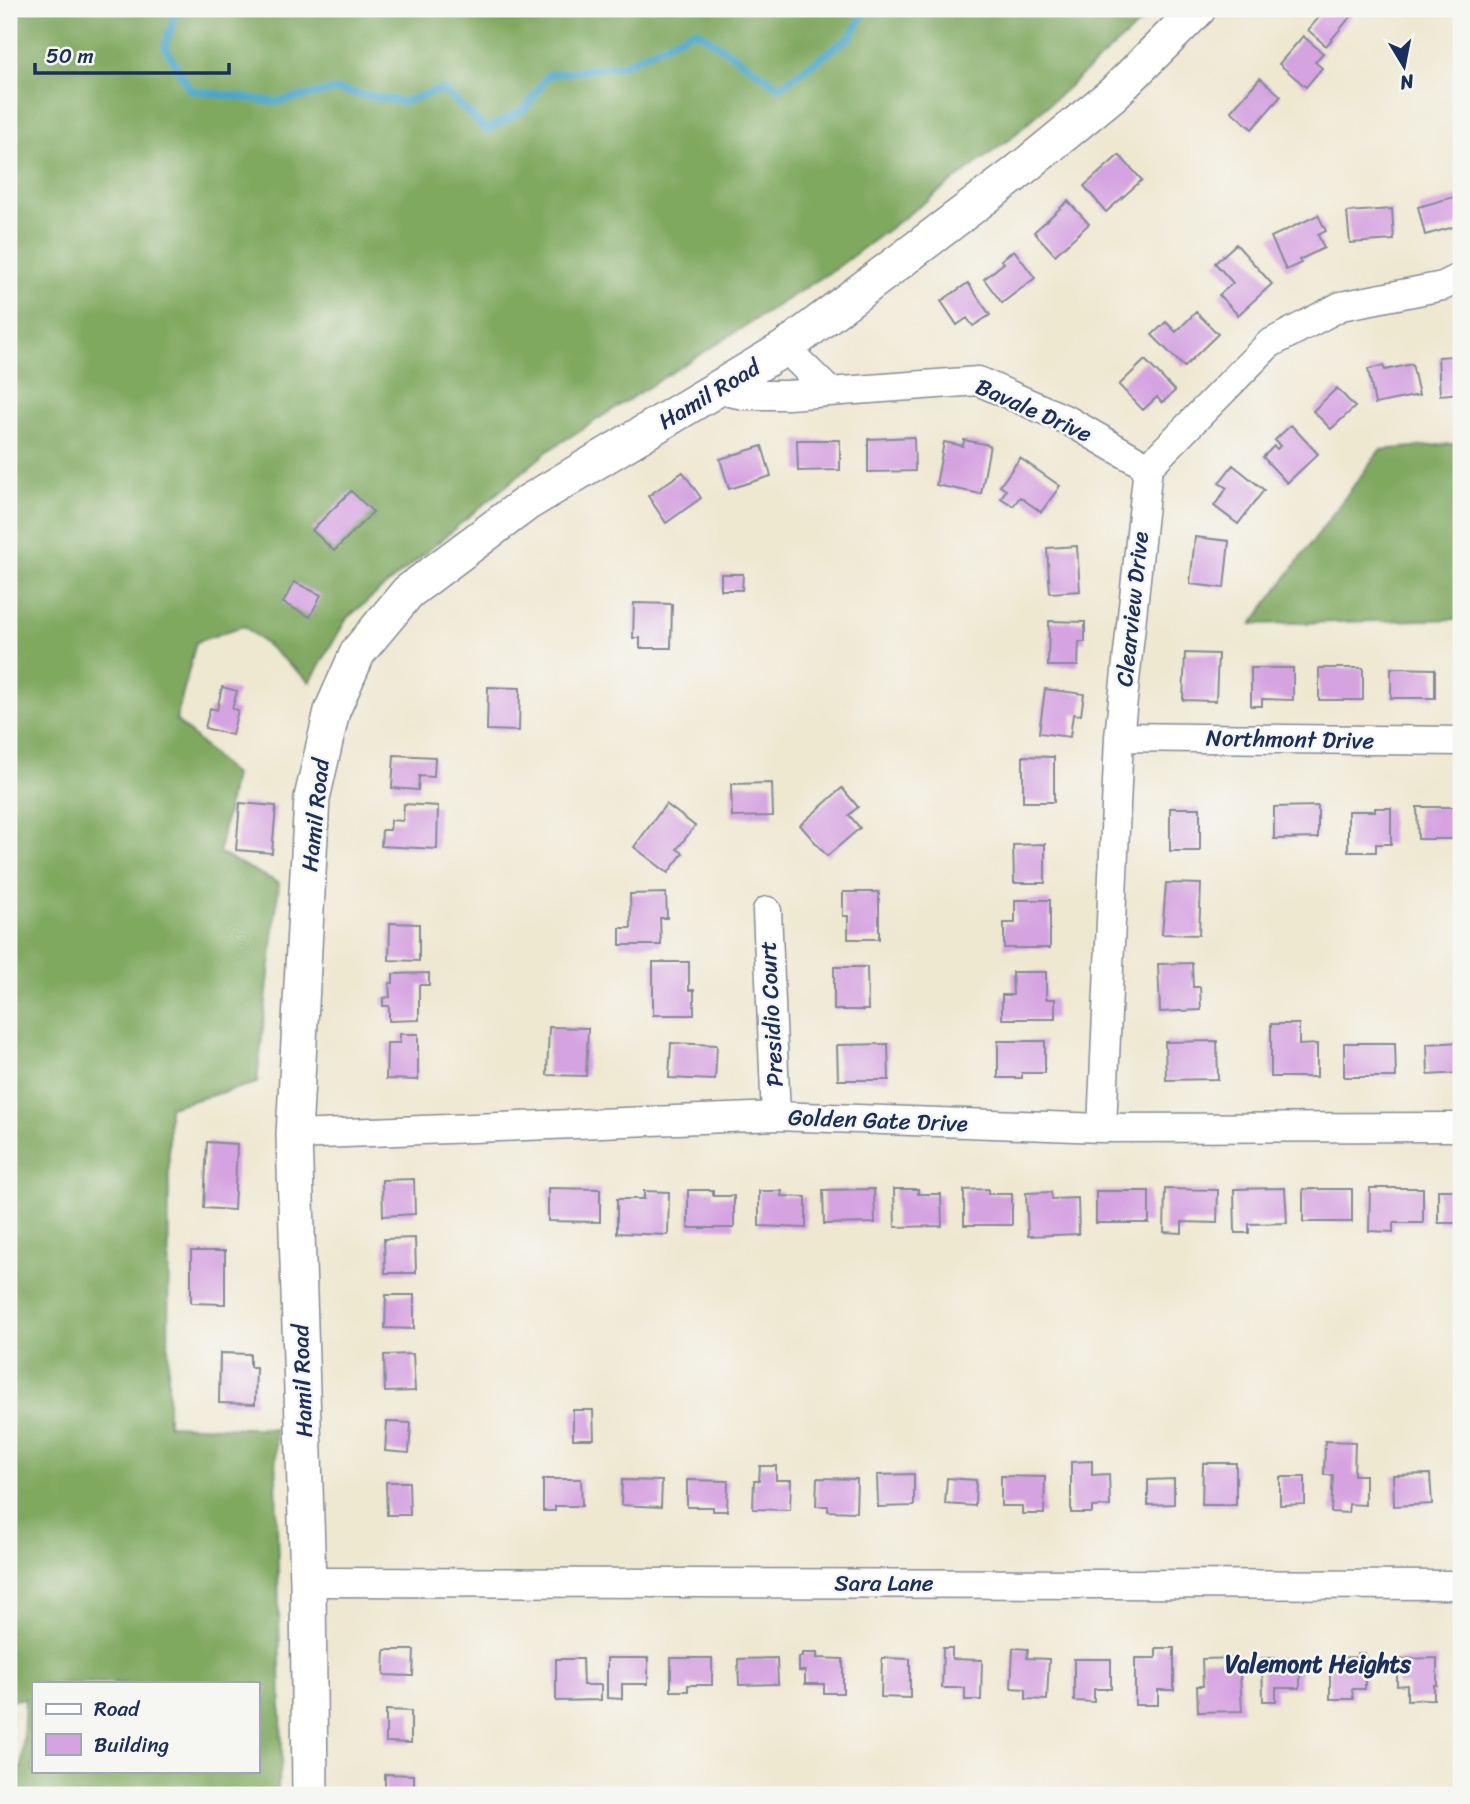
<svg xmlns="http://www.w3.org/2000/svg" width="1470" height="1804" viewBox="0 0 1470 1804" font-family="Sriracha,sans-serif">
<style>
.forest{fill:#80a960;stroke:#4e6c5f;stroke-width:2;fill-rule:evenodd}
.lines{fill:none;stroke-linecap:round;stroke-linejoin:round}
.stream{stroke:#4aa5c8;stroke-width:8}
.building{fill:#d6a3e1}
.minor-casing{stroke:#858c98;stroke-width:31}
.tertiary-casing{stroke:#858c98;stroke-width:38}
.minor{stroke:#fff;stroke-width:28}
.tertiary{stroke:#fff;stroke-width:35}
.labels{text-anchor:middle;stroke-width:5;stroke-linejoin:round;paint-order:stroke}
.street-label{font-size:23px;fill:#1b2f5e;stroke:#f6f6f2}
.neighbourhood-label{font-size:24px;font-weight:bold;fill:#1b2f5e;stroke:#f6f6f2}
</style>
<rect width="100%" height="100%" fill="#f6f6f2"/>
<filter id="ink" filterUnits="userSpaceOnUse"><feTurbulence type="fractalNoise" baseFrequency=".0143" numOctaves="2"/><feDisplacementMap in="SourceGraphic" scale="14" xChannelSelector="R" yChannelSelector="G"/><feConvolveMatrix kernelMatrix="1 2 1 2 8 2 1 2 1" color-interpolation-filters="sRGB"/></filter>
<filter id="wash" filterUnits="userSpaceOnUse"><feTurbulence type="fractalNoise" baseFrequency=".00686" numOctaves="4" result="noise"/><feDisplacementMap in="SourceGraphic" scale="28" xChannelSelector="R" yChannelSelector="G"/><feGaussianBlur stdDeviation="1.57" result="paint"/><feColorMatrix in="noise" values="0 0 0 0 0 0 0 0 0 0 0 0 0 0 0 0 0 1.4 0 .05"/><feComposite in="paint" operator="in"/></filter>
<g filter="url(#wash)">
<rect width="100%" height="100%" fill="#efe8d1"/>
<path class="forest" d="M 9,9 L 1156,9 L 1011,138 L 835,269 L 549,450 L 347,618 L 310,682 L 244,626 L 196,642 L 176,720 L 234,775 L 219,853 L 279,883 L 257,1083 L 169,1107 L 168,1425 L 275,1429 L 282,1757 L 277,1795 L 9,1795 L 9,1766 L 22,1768 L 25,1698 L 9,1701 ZM 33,1683 L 257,1683 L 257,1771 L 33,1771 Z
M 1461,443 L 1461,619 L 1252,624 L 1380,450 Z"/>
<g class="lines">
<path class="stream" d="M 177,9 L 165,46 L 190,90 L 275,102 L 336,90 L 404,102 L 442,89 L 487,130 L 526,108 L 548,75 L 623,65 L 696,30 L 780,87 L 851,36 L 866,9"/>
</g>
<g id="blocks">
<path class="building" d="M 1326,9 L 1344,9 L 1352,15 L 1326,46 L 1308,30 Z
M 1303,36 L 1323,53 L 1315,62 L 1322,68 L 1306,87 L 1279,64 Z
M 1260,78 L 1281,96 L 1252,129 L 1231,111 Z
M 1119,155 L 1142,180 L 1106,212 L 1084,186 Z
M 1461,195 L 1461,225 L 1425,235 L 1418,207 Z
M 1068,201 L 1089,224 L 1055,255 L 1034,232 Z
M 1392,209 L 1394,240 L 1350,243 L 1347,212 Z
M 1318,215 L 1326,231 L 1318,235 L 1324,248 L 1299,260 L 1301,263 L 1286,270 L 1271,237 Z
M 1236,244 L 1272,284 L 1238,315 L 1219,295 L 1233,283 L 1215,263 Z
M 1014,250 L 1035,278 L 1002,303 L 984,279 L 1004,263 L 1001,260 Z
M 968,283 L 990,315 L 973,326 L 967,318 L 957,325 L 941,301 Z
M 1196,312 L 1218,334 L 1184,367 L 1152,335 L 1166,322 L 1176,332 Z
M 1454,356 L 1454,361 L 1461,361 L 1461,393 L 1440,395 L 1438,357 Z
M 1145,360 L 1175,391 L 1162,403 L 1157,397 L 1143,410 L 1119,385 Z
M 1412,364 L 1419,395 L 1375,404 L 1368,369 L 1383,366 L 1385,370 Z
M 1337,388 L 1355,407 L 1331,429 L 1313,411 Z
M 1291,425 L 1318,454 L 1287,483 L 1263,457 L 1274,446 L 1277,449 L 1280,446 L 1275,440 Z
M 914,437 L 915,471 L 868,472 L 868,439 Z
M 797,440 L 840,440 L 840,470 L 798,471 Z
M 964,440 L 990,445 L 981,494 L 936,485 L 944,442 L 963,446 Z
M 762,446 L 771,476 L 729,489 L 720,459 Z
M 1020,458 L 1060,486 L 1041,512 L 1020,497 L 1013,506 L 1001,498 L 1006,490 L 1000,486 Z
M 1233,465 L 1264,490 L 1238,524 L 1214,506 L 1227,488 L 1219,483 Z
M 683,472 L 701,498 L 666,523 L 648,496 Z
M 351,491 L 373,512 L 334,551 L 312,530 Z
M 1195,537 L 1229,541 L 1224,588 L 1190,584 Z
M 1077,546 L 1080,591 L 1050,593 L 1047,548 Z
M 721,574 L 743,574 L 742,590 L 721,590 Z
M 294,582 L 321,595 L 310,617 L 283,603 Z
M 634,603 L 672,604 L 671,648 L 640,648 L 640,638 L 633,638 Z
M 1049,621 L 1085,622 L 1085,642 L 1079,642 L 1078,666 L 1048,666 Z
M 1185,653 L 1218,654 L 1216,701 L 1183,700 Z
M 1251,668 L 1293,668 L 1293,700 L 1262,699 L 1262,706 L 1251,706 Z
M 1319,668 L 1363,668 L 1363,700 L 1319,700 Z
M 1391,668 L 1435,669 L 1435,698 L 1391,698 Z
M 222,687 L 237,691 L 232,709 L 238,710 L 232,735 L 205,728 L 210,708 L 217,710 Z
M 488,687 L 520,688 L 519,731 L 487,730 Z
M 1045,689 L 1084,694 L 1081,715 L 1073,714 L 1070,737 L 1039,733 Z
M 394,755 L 435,757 L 434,777 L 419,776 L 418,790 L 392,788 Z
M 1023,756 L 1054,757 L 1054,802 L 1023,802 Z
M 772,783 L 773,816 L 732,817 L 731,784 Z
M 842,788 L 858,807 L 849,815 L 860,828 L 827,856 L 800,825 Z
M 240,803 L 276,806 L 272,853 L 236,850 Z
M 404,804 L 438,806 L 437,849 L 381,846 L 382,830 L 390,830 L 391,820 L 403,821 Z
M 666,804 L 695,826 L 677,849 L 683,853 L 668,873 L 634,847 Z
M 1318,806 L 1318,838 L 1274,839 L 1274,807 Z
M 1417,807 L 1461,807 L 1461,839 L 1418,839 Z
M 1170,808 L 1200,808 L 1200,851 L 1170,851 Z
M 1375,808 L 1391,808 L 1391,844 L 1376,844 L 1376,852 L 1348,852 L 1348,811 L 1375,811 Z
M 1045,844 L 1045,883 L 1014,883 L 1013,845 Z
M 1166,883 L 1201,884 L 1199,935 L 1162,934 Z
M 843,892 L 879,892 L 879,939 L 848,939 L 848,916 L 843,916 Z
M 666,893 L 667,918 L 660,918 L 661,945 L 620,945 L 620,928 L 631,928 L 630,894 Z
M 1015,900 L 1050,900 L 1050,948 L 1004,948 L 1004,923 L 1015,923 Z
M 390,923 L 419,924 L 419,961 L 389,960 Z
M 653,962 L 689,962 L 689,990 L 694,990 L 694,1015 L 653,1015 Z
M 1192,963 L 1193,987 L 1200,987 L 1201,1010 L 1160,1012 L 1158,964 Z
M 834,967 L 867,967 L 868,1010 L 834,1010 Z
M 1012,972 L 1046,972 L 1046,999 L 1055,999 L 1055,1019 L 1002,1019 L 1002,995 L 1013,995 Z
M 429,973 L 429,985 L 419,985 L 419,1020 L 389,1021 L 389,1006 L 383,1006 L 383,998 L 390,997 L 389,983 L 393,983 L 393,974 Z
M 1271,1024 L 1299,1024 L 1299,1045 L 1317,1044 L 1317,1077 L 1271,1077 Z
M 549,1027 L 588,1028 L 586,1076 L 547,1075 Z
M 400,1034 L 418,1034 L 418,1080 L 386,1079 L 387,1043 L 400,1043 Z
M 998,1041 L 1045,1041 L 1045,1073 L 1022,1073 L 1022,1078 L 998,1078 Z
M 1217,1041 L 1218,1079 L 1166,1080 L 1165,1042 Z
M 1461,1042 L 1461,1073 L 1428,1075 L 1427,1044 Z
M 671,1043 L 717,1045 L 715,1080 L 669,1078 Z
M 1344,1043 L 1395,1043 L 1396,1077 L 1344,1077 Z
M 888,1044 L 889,1080 L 838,1080 L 837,1045 Z
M 207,1142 L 237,1144 L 234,1210 L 204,1208 Z
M 414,1179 L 415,1214 L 383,1216 L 382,1180 Z
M 548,1188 L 600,1189 L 600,1222 L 548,1221 Z
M 1285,1188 L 1287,1223 L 1249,1224 L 1249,1233 L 1235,1233 L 1234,1189 Z
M 1370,1188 L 1423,1188 L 1423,1223 L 1393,1223 L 1393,1232 L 1369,1231 Z
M 874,1189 L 875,1223 L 824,1224 L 823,1190 Z
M 894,1189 L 918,1189 L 918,1194 L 941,1194 L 942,1226 L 895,1227 Z
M 988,1189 L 988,1194 L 1012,1194 L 1012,1225 L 964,1225 L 964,1190 Z
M 1165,1189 L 1218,1190 L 1217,1223 L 1182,1222 L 1182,1233 L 1164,1232 Z
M 1303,1189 L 1352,1189 L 1352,1222 L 1303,1222 Z
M 688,1190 L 713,1190 L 713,1196 L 734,1196 L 734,1228 L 688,1228 Z
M 1438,1190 L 1461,1190 L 1461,1223 L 1438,1223 Z
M 644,1191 L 669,1192 L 668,1235 L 617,1233 L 617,1199 L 644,1199 Z
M 759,1191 L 782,1191 L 781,1196 L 806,1197 L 806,1228 L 759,1226 Z
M 1096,1191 L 1149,1191 L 1149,1223 L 1096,1223 Z
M 1051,1192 L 1052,1199 L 1078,1198 L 1079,1234 L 1028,1236 L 1026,1193 Z
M 415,1238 L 416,1273 L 385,1273 L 384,1239 Z
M 191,1251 L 225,1251 L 225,1304 L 191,1303 Z
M 386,1295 L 414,1295 L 414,1329 L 385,1328 Z
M 220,1353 L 250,1354 L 250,1367 L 256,1367 L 255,1404 L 219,1403 Z
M 413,1354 L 415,1391 L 385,1392 L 384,1355 Z
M 573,1410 L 593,1410 L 594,1439 L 573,1439 Z
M 387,1422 L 411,1423 L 409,1453 L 385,1451 Z
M 1325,1441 L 1355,1442 L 1354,1475 L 1365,1475 L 1365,1505 L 1349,1504 L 1348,1513 L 1331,1512 L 1333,1475 L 1324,1475 Z
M 1092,1461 L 1092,1475 L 1109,1474 L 1110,1506 L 1092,1507 L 1092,1513 L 1071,1513 L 1071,1462 Z
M 1203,1463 L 1236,1463 L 1236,1505 L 1202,1505 Z
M 760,1466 L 776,1466 L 776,1480 L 791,1480 L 790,1510 L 753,1509 L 754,1481 L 759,1481 Z
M 914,1474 L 914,1506 L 878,1507 L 877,1475 Z
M 1430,1474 L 1432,1504 L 1394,1506 L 1393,1475 Z
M 1001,1476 L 1045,1477 L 1044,1514 L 1022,1514 L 1022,1506 L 1001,1506 Z
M 1280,1477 L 1305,1477 L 1305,1504 L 1280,1505 Z
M 817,1478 L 857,1479 L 856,1512 L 828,1511 L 828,1506 L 816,1506 Z
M 947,1478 L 976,1480 L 975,1506 L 945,1504 Z
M 543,1479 L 581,1479 L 582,1506 L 555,1506 L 555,1511 L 543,1511 Z
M 1174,1479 L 1174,1504 L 1148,1505 L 1148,1480 Z
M 622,1480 L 662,1481 L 661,1507 L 621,1505 Z
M 687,1480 L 728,1481 L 727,1511 L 713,1511 L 713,1507 L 687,1507 Z
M 386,1482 L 409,1482 L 410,1515 L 387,1515 Z
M 943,1648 L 952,1648 L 952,1659 L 982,1660 L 981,1700 L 965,1700 L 965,1688 L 942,1688 Z
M 1013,1648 L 1028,1649 L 1027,1658 L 1049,1659 L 1047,1700 L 1026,1699 L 1026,1689 L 1011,1688 Z
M 1156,1648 L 1174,1648 L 1174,1690 L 1158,1690 L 1158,1705 L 1135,1705 L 1135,1658 L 1156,1658 Z
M 385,1650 L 414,1650 L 413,1676 L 384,1675 Z
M 802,1653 L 817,1653 L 817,1658 L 843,1659 L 843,1693 L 824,1693 L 824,1684 L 805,1684 L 805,1671 L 799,1671 L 799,1657 L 802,1657 Z
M 1357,1653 L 1365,1653 L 1365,1689 L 1352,1689 L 1353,1699 L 1330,1699 L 1330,1658 L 1357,1657 Z
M 607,1658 L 648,1658 L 648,1684 L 622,1684 L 622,1699 L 607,1698 Z
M 671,1658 L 712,1658 L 712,1685 L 688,1685 L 688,1691 L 671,1691 Z
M 777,1658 L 778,1684 L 739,1685 L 738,1659 Z
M 882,1658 L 910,1659 L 910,1698 L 881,1697 Z
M 1239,1658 L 1242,1711 L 1198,1712 L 1197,1686 L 1203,1686 L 1202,1659 Z
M 1262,1658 L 1300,1658 L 1300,1688 L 1276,1688 L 1276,1701 L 1263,1701 Z
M 1437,1658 L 1437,1685 L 1434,1685 L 1434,1699 L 1407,1700 L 1407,1685 L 1397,1686 L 1397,1659 Z
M 556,1659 L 582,1659 L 583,1685 L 601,1685 L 601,1700 L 556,1701 Z
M 1074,1659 L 1111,1659 L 1111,1689 L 1094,1689 L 1094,1702 L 1074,1701 Z
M 386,1710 L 411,1711 L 411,1743 L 386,1742 Z
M 385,1774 L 414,1775 L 414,1795 L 385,1795 Z"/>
</g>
</g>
<g filter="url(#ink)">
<use href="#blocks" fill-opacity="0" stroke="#858c98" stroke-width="2"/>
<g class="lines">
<defs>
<path id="minor" d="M 785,348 L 829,391
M 719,390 L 744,395 L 788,395 L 978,381 L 1069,421 L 1148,467
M 1119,737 L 1461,741
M 767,911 L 776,1116
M 1102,1128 L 1119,737 L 1148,467 L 1269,344 L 1341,306 L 1443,286 L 1461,277
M 294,1135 L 776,1116 L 1102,1128 L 1461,1127
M 308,1582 L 1461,1585"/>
<path id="tertiary" d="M 310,1795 L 308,1582 L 294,1135 L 312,798 L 332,711 L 358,652 L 408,592 L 527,503 L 785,348 L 1014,175 L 1113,94 L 1198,9"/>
</defs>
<use href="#minor" class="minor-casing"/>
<use href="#tertiary" class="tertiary-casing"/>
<use href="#minor" class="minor"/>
<use href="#tertiary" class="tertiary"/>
</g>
</g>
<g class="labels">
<g class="street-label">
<text transform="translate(709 394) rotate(-31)" y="8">Hamil Road</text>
<text transform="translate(1034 410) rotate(24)" y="8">Bavale Drive</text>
<text transform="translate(1132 609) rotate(-84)" y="8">Clearview Drive</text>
<text transform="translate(1290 739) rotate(1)" y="8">Northmont Drive</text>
<text transform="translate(315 815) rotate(-84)" y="8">Hamil Road</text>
<text transform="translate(771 1014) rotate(-93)" y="8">Presidio Court</text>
<text transform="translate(878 1120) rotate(2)" y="8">Golden Gate Drive</text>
<text transform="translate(302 1381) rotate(-92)" y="8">Hamil Road</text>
<text x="884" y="1591">Sara Lane</text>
</g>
<g class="neighbourhood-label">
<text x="1318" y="1672">Valemont Heights</text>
</g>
</g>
<rect width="1470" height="1804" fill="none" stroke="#f6f6f2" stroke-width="35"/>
<rect x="32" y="1682" width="228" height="91" fill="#f6f6f2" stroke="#9ea6b7" stroke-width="2"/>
<rect x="46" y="1704" width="35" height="10" fill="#ffffff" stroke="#9ea6b7" stroke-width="2"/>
<text x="94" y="1716" font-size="21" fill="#1b2f5e">Road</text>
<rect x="46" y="1734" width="35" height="21" fill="#d6a3e1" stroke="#9ea6b7" stroke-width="2"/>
<text x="94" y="1752" font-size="21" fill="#1b2f5e">Building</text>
<g transform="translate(1404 66) rotate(170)" stroke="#f6f6f2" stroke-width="5" paint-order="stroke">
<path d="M0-5L12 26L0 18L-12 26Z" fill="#1b2f5e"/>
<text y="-10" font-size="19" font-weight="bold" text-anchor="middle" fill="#1b2f5e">N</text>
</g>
<path d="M35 63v10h194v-10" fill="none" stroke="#1b2f5e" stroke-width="3.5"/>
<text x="46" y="63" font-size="21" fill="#1b2f5e" stroke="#f6f6f2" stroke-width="5" paint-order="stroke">50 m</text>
</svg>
